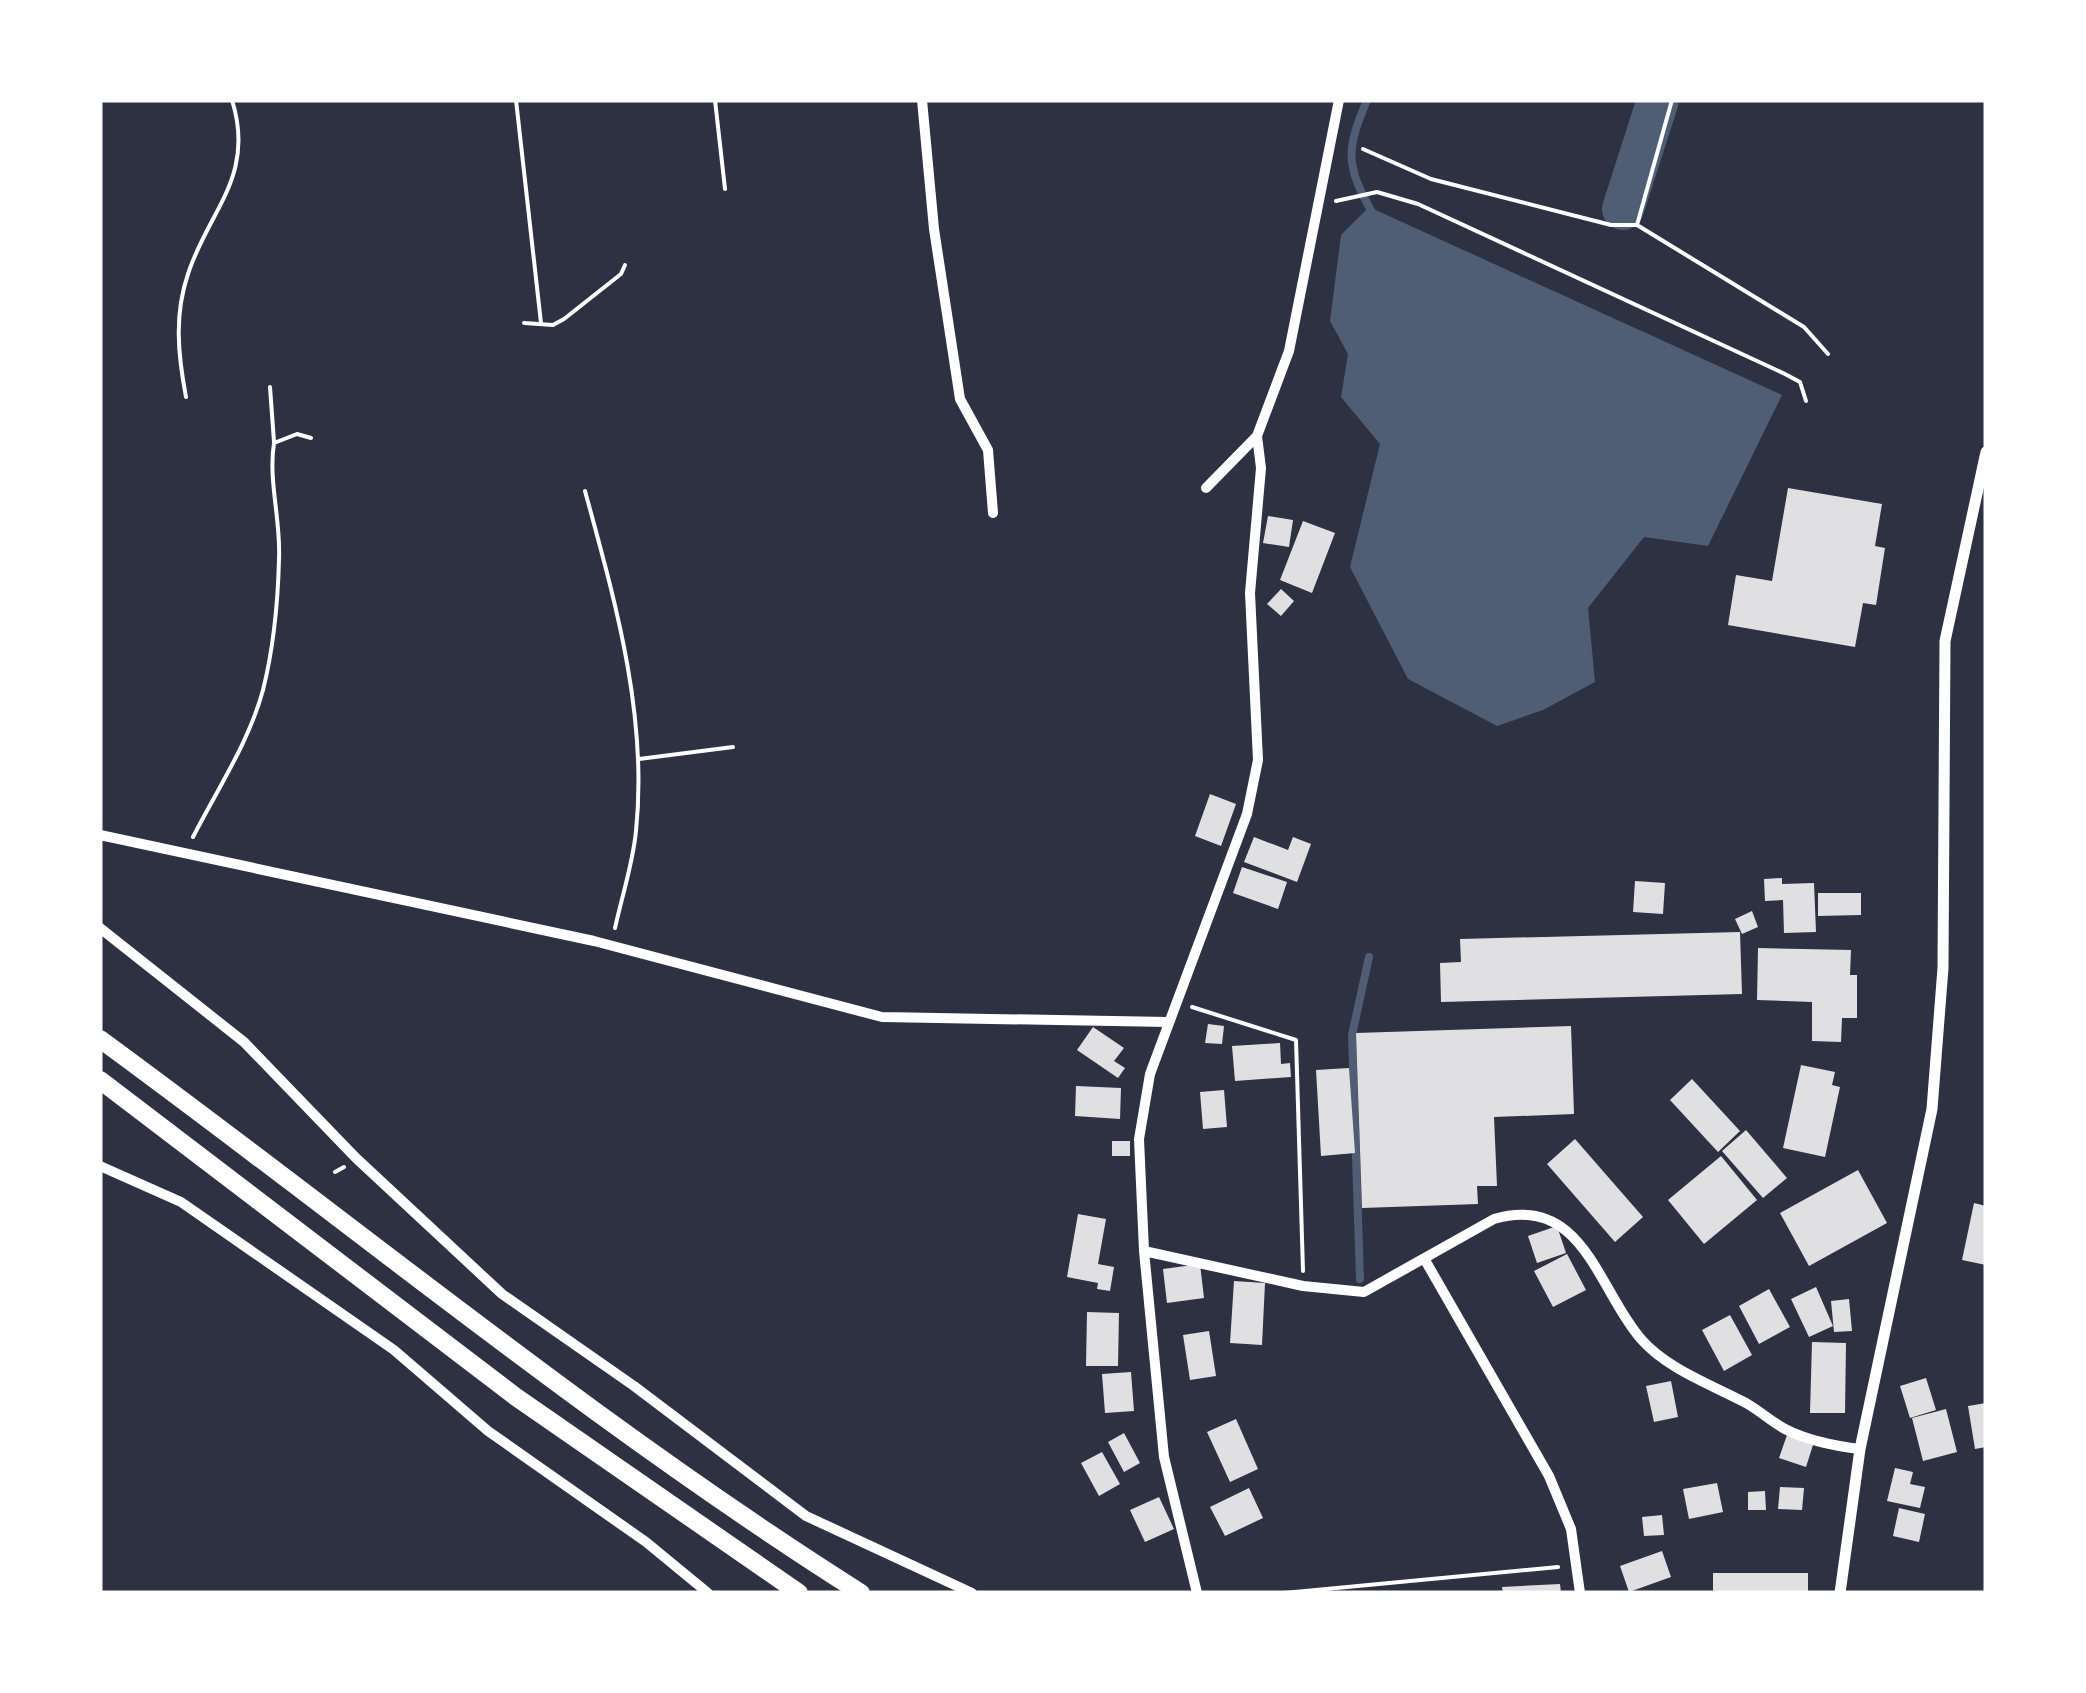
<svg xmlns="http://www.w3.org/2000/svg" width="2086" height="1693" viewBox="0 0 2086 1693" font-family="'Times New Roman',serif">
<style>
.water{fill:#4f5d75}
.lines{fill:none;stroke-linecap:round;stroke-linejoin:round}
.stream{stroke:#4f5d75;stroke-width:8}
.river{stroke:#4f5d75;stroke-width:42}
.building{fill:#e0e0e3}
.path{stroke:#fff;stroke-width:4}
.minor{stroke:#fff;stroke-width:10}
.tertiary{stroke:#fff;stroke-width:11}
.motorway{stroke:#fff;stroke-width:18}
</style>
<rect width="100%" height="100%" fill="#2d3142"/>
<path class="water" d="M 1369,207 L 1782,395 L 1708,546 L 1644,537 L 1588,608 L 1595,682 L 1543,710 L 1497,726 L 1408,679 L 1350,567 L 1380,444 L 1341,397 L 1348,354 L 1330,321 L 1341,235 Z"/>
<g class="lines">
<path class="stream" d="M 1367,100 C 1346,150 1345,165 1373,214
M 1360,1279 L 1352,1035 L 1369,957"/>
<path class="river" d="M 1623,209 L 1658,100"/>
</g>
<path class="building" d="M 1788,488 L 1882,504 L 1875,546 L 1885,548 L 1876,605 L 1863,603 L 1855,647 L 1728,625 L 1736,575 L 1772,581 Z
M 1268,516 L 1293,520 L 1289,547 L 1263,543 Z
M 1303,521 L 1335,533 L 1312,593 L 1280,580 Z
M 1281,589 L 1294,601 L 1281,616 L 1267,604 Z
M 1210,794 L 1236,804 L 1221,846 L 1195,836 Z
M 1254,837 L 1288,850 L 1293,837 L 1311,844 L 1297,882 L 1244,862 Z
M 1242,867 L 1287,882 L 1278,909 L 1233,893 Z
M 1782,878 L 1782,884 L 1814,883 L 1816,932 L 1784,933 L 1783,900 L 1765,901 L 1764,879 Z
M 1635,881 L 1665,883 L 1663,914 L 1633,912 Z
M 1818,893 L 1861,893 L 1861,915 L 1818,916 Z
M 1752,911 L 1758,927 L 1742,934 L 1735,919 Z
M 1740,932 L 1742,994 L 1441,1002 L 1440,963 L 1461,962 L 1460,939 Z
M 1758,948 L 1851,950 L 1850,975 L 1857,975 L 1857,1018 L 1842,1018 L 1841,1042 L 1812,1041 L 1812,1002 L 1757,1000 Z
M 1208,1024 L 1224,1026 L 1222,1044 L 1205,1043 Z
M 1571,1026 L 1574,1114 L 1494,1117 L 1497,1186 L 1477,1186 L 1478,1204 L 1362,1208 L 1356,1033 Z
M 1093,1027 L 1124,1048 L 1114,1061 L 1125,1068 L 1118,1078 L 1077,1050 Z
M 1280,1043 L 1281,1064 L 1290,1063 L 1291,1077 L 1235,1081 L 1232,1046 Z
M 1801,1065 L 1835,1072 L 1832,1085 L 1840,1087 L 1825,1157 L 1783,1148 Z
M 1349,1068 L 1355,1153 L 1321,1156 L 1316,1070 Z
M 1692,1079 L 1740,1131 L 1718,1152 L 1670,1100 Z
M 1076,1086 L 1121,1088 L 1120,1119 L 1075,1116 Z
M 1224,1090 L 1227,1127 L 1203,1129 L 1200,1092 Z
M 1746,1130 L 1787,1178 L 1763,1198 L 1722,1151 Z
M 1575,1139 L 1643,1217 L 1615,1242 L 1547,1164 Z
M 1112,1141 L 1130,1141 L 1130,1156 L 1112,1156 Z
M 1721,1156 L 1757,1200 L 1704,1244 L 1668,1200 Z
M 1858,1170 L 1887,1223 L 1809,1266 L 1780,1213 Z
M 1974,1203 L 1986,1206 L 1986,1265 L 1962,1260 Z
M 1078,1214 L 1106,1219 L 1098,1264 L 1114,1267 L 1110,1291 L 1097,1289 L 1098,1283 L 1067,1277 Z
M 1557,1226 L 1566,1253 L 1537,1263 L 1528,1236 Z
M 1567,1254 L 1586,1290 L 1553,1307 L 1534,1271 Z
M 1200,1264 L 1204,1298 L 1167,1303 L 1163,1269 Z
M 1234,1281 L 1265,1283 L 1262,1345 L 1230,1343 Z
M 1816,1287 L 1833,1326 L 1809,1337 L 1791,1299 Z
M 1769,1289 L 1790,1327 L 1759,1344 L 1739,1306 Z
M 1849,1299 L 1852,1331 L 1834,1332 L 1831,1301 Z
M 1087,1312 L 1119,1313 L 1118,1366 L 1086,1366 Z
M 1730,1315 L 1752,1355 L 1724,1371 L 1702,1330 Z
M 1209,1331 L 1216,1376 L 1190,1380 L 1183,1335 Z
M 1812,1342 L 1846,1343 L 1845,1413 L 1810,1413 Z
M 1131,1372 L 1134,1411 L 1105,1413 L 1102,1374 Z
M 1926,1378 L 1936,1410 L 1910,1418 L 1900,1386 Z
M 1671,1381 L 1678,1417 L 1654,1422 L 1646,1386 Z
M 1986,1403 L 1986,1447 L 1975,1449 L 1968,1406 Z
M 1946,1409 L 1957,1452 L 1923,1461 L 1912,1418 Z
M 1236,1419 L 1258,1469 L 1230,1482 L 1207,1432 Z
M 1124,1433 L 1140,1463 L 1124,1472 L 1108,1442 Z
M 1787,1435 L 1813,1445 L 1806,1467 L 1779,1458 Z
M 1102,1452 L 1120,1484 L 1099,1496 L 1081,1463 Z
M 1895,1468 L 1913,1472 L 1910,1484 L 1925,1487 L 1920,1508 L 1887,1501 Z
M 1717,1483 L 1723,1512 L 1689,1519 L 1683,1489 Z
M 1780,1487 L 1804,1488 L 1802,1510 L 1778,1509 Z
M 1249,1488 L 1263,1518 L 1225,1536 L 1210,1507 Z
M 1765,1491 L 1766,1510 L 1748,1510 L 1748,1492 Z
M 1159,1497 L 1174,1529 L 1145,1542 L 1130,1510 Z
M 1899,1508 L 1925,1514 L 1919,1542 L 1893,1536 Z
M 1662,1515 L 1664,1535 L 1644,1536 L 1642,1517 Z
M 1662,1551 L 1671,1577 L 1629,1592 L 1620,1566 Z
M 1713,1573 L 1808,1573 L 1808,1593 L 1713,1593 Z
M 1560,1584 L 1561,1593 L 1503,1593 L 1502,1587 Z"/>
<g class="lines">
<path class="path" d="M 516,100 L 541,323
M 715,100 L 725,189
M 1672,100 L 1637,225 L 1804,327 L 1828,354
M 1363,149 L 1431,179 L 1611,225 L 1637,225
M 1336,201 L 1377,192 L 1418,204 L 1783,373 L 1800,382 L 1806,401
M 524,323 L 553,325 L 564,319 L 621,274 L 625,265
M 270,387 L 274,442
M 186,397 C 178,355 174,315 188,274 C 208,211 256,177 232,100
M 585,491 C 615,601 648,715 636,831 C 633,863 622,896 615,928
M 639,759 L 733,747
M 193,837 C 217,790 249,742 263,690 C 273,650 278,600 279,559 C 281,520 268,481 274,443 L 297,434 L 311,438
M 1192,1007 L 1296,1040 L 1303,1271
M 335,1172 L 344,1167
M 1284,1593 L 1558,1567"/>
<path class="minor" d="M 922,100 L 934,229 L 960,399 L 988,450 L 993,513
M 1206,488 L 1257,436
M 100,835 L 594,941 L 882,1017 L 1168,1022
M 100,928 L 244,1042 L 356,1158 L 502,1294 L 634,1386 L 806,1516 L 972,1593
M 100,1166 L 181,1202 L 394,1350 L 488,1431 L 646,1542 L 708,1593
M 1144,1251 L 1303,1286 L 1364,1292 L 1494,1219 C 1583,1193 1598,1290 1641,1339 C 1667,1369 1712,1385 1746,1403 C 1760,1411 1772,1422 1785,1429 C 1808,1441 1835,1446 1860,1449
M 1425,1260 L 1549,1476 L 1571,1529 L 1580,1593
M 1197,1593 L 1164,1457 L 1144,1251 L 1139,1139 L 1150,1074 L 1247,814 L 1258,760 L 1250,593 L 1261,468 L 1257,436 L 1289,351 L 1339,100"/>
<path class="tertiary" d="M 1840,1593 L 1860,1449 L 1932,1109 L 1943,968 L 1945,641 L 1986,452"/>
<path class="motorway" d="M 100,1039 C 353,1224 595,1425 861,1593
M 100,1080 L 516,1397 L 799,1593"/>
</g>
<rect width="2086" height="1693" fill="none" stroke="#ffffff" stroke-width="205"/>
</svg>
